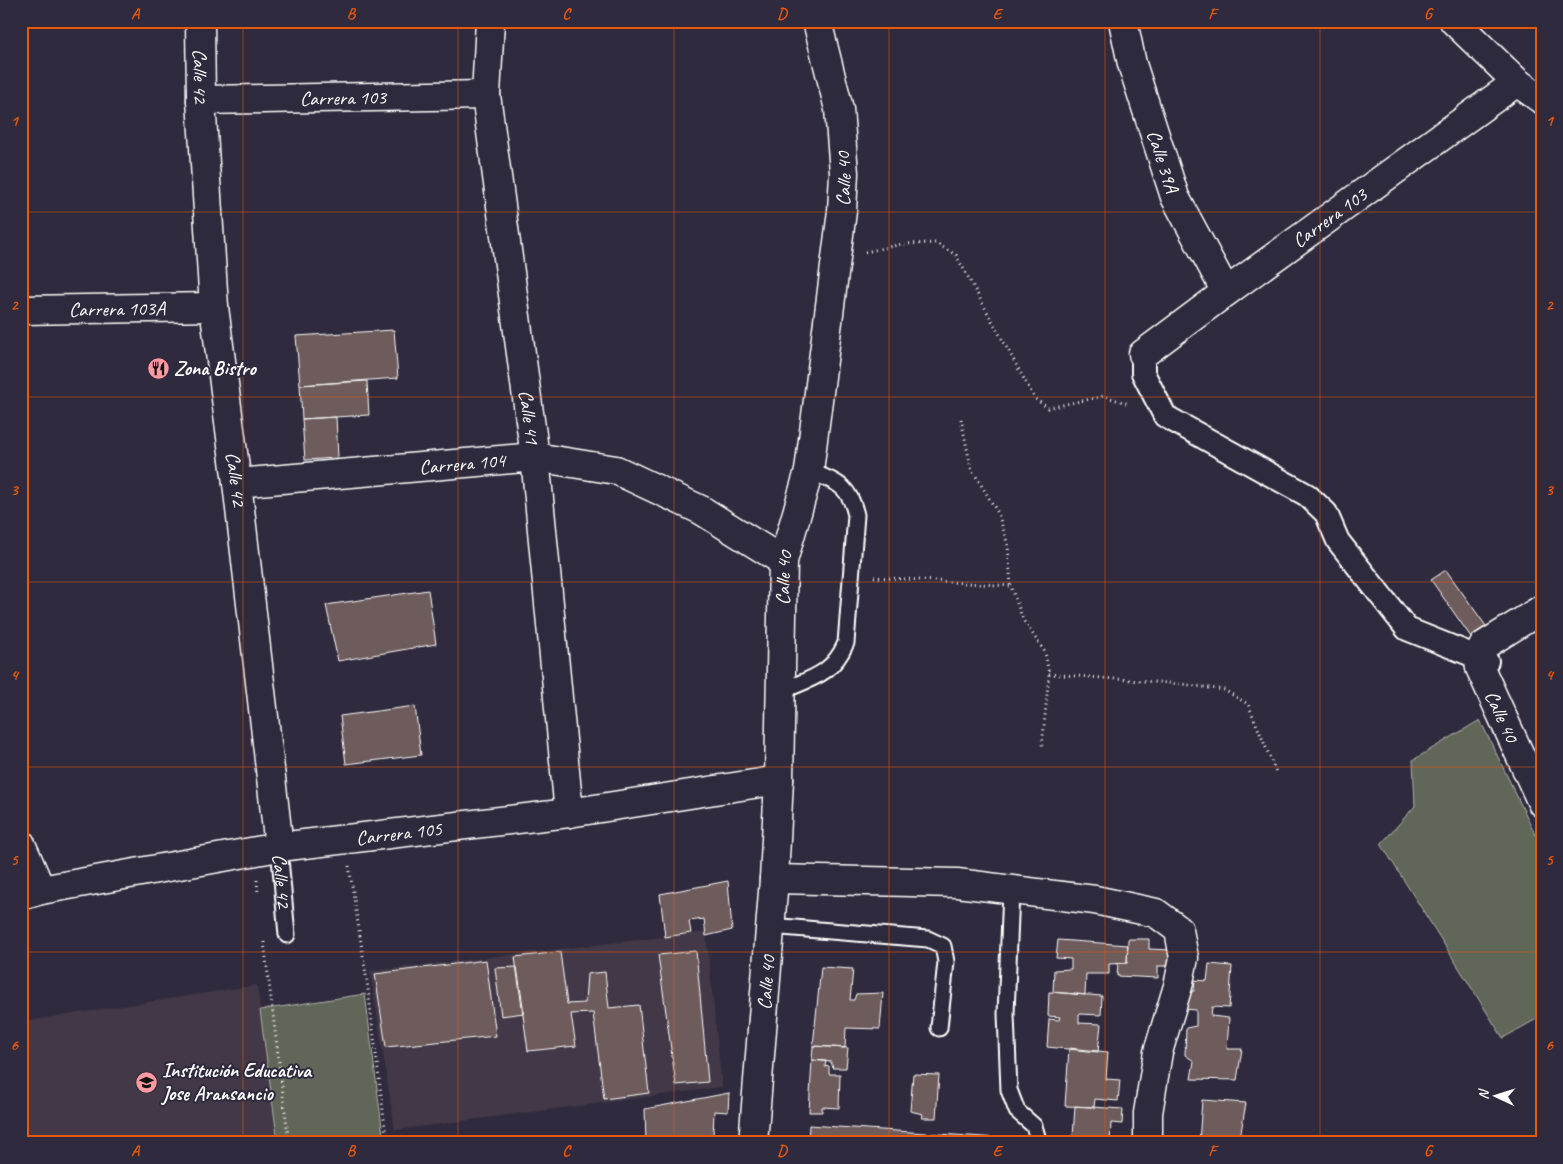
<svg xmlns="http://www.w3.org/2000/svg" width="1563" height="1164" viewBox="0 0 1563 1164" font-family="Caveat,sans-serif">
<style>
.built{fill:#423946}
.green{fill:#616658;stroke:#b0b2ac}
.building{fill:#6e5b5b;stroke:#fff}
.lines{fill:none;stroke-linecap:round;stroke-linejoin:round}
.service-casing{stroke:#fff;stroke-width:19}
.pedestrian-casing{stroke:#fff;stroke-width:26}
.minor-casing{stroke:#fff;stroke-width:31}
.tertiary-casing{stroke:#fff;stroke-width:31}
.path{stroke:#fff;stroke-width:3;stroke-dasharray:1 4;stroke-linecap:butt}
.service{stroke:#2f2a3d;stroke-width:15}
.pedestrian{stroke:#2f2a3d;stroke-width:22}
.minor{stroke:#2f2a3d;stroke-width:28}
.tertiary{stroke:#2f2a3d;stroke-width:28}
.grid{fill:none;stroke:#e8590c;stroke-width:1;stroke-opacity:0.55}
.labels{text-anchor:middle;stroke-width:4;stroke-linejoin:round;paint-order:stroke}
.street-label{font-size:20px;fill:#fff;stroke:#2f2a3d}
.poi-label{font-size:20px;font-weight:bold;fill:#fff;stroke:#2f2a3d;text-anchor:start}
.neatline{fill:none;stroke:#e8590c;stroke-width:2}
.grid-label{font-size:16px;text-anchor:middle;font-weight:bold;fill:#e8590c}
</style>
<rect width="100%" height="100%" fill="#2f2a3d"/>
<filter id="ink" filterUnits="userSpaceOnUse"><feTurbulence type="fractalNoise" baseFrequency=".02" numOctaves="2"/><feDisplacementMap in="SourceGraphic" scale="10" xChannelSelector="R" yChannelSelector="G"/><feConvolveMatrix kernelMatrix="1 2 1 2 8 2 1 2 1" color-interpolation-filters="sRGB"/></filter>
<g filter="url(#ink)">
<path class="built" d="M 706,932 L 722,1087 L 395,1130 L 370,971 Z
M 257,985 L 278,1143 L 21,1143 L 21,1022 Z"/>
<path class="green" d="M 1480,720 L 1542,848 L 1542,1016 L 1503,1038 L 1381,844 L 1415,806 L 1413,760 Z
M 365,994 L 384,1143 L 278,1143 L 260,1010 Z"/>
<path class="building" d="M 394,330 L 398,378 L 300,385 L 296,336 Z
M 367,381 L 369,415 L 302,419 L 300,385 Z
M 336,417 L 338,458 L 305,460 L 302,419 Z
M 1446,570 L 1486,626 L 1471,637 L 1431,580 Z
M 428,590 L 436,644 L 338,661 L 326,605 Z
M 415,706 L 421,755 L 346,764 L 340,716 Z
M 728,881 L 732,930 L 706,936 L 704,919 L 689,921 L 691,933 L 665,937 L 660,894 Z
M 1128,939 L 1149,939 L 1149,949 L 1170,950 L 1168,966 L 1158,966 L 1158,978 L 1117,976 L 1118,963 L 1127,963 Z
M 1058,940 L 1128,945 L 1127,963 L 1109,964 L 1109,974 L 1086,974 L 1085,995 L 1053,992 L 1054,970 L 1071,969 L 1071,959 L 1056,958 Z
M 696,951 L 708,1082 L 676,1085 L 658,955 Z
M 560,952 L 567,1004 L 585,1003 L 587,974 L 605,972 L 609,1008 L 639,1005 L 649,1093 L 604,1099 L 593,1013 L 571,1014 L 576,1046 L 528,1051 L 515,957 Z
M 486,960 L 496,1036 L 386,1047 L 375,974 Z
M 1209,964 L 1232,966 L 1229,1008 L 1212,1007 L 1211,1016 L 1229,1018 L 1227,1049 L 1242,1049 L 1237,1080 L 1191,1079 L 1194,1061 L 1185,1055 L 1186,1028 L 1196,1026 L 1196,1010 L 1184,1009 L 1185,991 L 1194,991 L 1195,980 L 1207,981 Z
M 517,967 L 524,1013 L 501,1016 L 495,968 Z
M 821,967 L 853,969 L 850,1000 L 854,1000 L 856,994 L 883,993 L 880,1029 L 846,1028 L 845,1048 L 813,1046 Z
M 1049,992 L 1102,996 L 1101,1015 L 1079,1014 L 1079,1023 L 1101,1024 L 1098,1052 L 1047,1047 L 1049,1019 L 1059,1020 L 1060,1017 L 1048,1016 Z
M 813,1046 L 848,1048 L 846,1068 L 833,1068 L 831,1062 L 812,1060 Z
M 1069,1048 L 1108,1052 L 1106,1079 L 1120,1080 L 1118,1101 L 1095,1099 L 1094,1107 L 1065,1106 Z
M 812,1060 L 826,1061 L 825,1067 L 829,1066 L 829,1074 L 840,1074 L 839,1108 L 822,1107 L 822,1112 L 809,1112 Z
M 913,1074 L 939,1075 L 936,1118 L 922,1118 L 923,1114 L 910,1111 Z
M 729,1093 L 728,1112 L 714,1111 L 713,1136 L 730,1137 L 729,1143 L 646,1143 L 645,1109 Z
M 1202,1100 L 1246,1103 L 1240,1138 L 1253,1140 L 1252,1143 L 1199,1143 Z
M 1075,1106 L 1123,1109 L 1122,1124 L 1111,1123 L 1110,1143 L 1067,1143 L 1067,1137 L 1073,1137 Z
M 809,1125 L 998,1138 L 998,1141 L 1011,1143 L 808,1143 Z"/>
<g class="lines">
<defs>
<g id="service">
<path d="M 782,691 C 811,678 832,675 846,643 L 856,515 C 849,484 836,482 809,471"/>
<path id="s1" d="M 279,847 L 287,935"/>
<path d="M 1011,891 L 1006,1014 L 1009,1090 L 1017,1111 L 1034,1126 L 1039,1143"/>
<path d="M 770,926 L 928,939 L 943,946 L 946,962 L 939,1028"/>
</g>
<path id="pedestrian" d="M 1143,354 L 1143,373 L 1165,416 L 1307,495 L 1326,513 L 1338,541 L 1407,629 L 1487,661"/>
<g id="minor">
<path id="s2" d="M 490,21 L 486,95 L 535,457 L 569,813"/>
<path id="s3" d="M 1123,21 L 1132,64 L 1175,197 L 1226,292"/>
<path id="s4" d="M 201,100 L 486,95"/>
<path id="s5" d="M 21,310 L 214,307"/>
<path id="s6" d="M 1143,354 L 1226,292 L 1517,82"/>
<path id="s7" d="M 237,483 L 535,457 L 616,470 L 701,510 L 783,561"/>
<path id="s8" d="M 1542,609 L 1483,646 L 1478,656 L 1480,668 L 1542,803"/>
<path d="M 21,844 L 41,890"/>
<path d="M 774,879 L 957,883 L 1095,900 L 1156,913 L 1179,930 L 1184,958 L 1178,986 L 1158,1052 L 1148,1113 L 1148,1143"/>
<path d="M 21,896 L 41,890 L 279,847"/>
</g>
<g id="tertiary">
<path id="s9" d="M 200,21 L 201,100 L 214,307 L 237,483 L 279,847 L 569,813 L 779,780"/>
<path d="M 1454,21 L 1517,82 L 1542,100"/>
<path id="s10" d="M 753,1143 L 774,879 L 779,780 L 783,561 L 809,471 L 842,211 L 844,173 L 839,109 L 817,21"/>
</g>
</defs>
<use href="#service" class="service-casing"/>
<use href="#pedestrian" class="pedestrian-casing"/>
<use href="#minor" class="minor-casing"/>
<use href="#tertiary" class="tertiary-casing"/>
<path class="path" d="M 865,252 L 902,244 L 936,243 L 956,255 L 1035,399 L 1048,408 L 1104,396 L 1129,404
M 961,419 L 971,468 L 998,513 L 1008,545 L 1011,586 L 1023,620 L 1045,652 L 1049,674 L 1042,747
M 874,577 L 1011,586
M 1049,674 L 1182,684 L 1224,690 L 1248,704 L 1276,772
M 349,866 L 367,981 L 387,1143
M 257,880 L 258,894
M 264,942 L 289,1143"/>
<use href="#service" class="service"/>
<use href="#pedestrian" class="pedestrian"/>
<use href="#minor" class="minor"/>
<use href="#tertiary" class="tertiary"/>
</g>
</g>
<path class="grid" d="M 243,21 L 243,1143M 458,21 L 458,1143M 674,21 L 674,1143M 889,21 L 889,1143M 1105,21 L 1105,1143M 1320,21 L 1320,1143M 21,212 L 1542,212M 21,397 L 1542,397M 21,582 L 1542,582M 21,767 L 1542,767M 21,952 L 1542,952"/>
<defs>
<symbol id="restaurant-disc" viewBox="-11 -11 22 22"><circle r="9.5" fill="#ff9aa2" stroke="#2f2a3d"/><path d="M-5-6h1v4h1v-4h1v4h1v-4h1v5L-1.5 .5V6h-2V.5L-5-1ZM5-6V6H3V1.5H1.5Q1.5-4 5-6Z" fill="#111"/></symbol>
<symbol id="school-disc" viewBox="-11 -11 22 22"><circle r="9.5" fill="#ff9aa2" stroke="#2f2a3d"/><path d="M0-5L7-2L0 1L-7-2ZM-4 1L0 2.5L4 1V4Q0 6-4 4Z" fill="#111"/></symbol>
</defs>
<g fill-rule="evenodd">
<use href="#restaurant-disc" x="146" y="356" width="25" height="25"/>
<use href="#school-disc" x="134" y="1070" width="25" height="25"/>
</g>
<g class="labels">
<g class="street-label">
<text dy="7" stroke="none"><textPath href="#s9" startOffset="55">Calle 42</textPath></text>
<text dy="7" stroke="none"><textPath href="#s4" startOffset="142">Carrera 103</textPath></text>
<text dy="7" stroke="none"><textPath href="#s3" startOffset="146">Calle 39A</textPath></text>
<text dy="7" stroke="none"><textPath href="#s10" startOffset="971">Calle 40</textPath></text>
<text dy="7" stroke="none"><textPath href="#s6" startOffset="231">Carrera 103</textPath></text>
<text dy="7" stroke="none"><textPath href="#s5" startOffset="96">Carrera 103A</textPath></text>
<text dy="7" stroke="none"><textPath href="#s2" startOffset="399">Calle 41</textPath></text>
<text dy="7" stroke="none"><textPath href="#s7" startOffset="226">Carrera 104</textPath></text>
<text dy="7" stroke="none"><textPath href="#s9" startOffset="460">Calle 42</textPath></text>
<text dy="7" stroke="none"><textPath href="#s10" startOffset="566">Calle 40</textPath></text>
<text dy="7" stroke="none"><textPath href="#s8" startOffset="146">Calle 40</textPath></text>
<text dy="7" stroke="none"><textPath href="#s9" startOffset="951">Carrera 105</textPath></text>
<text dy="7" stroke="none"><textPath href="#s1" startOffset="34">Calle 42</textPath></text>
<text dy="7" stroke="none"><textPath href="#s10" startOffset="161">Calle 40</textPath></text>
</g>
<g class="poi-label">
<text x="174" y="375">Zona Bistro</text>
<text x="162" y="1077">Institución Educativa<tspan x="162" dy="23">Jose Aransancio</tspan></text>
</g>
</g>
<rect width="1563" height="1164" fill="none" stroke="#2f2a3d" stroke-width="55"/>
<g transform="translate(1496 1096) rotate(274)" stroke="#2f2a3d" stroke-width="4" paint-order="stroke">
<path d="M0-4L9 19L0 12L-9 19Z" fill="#ffffff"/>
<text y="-8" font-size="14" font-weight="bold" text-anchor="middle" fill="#ffffff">N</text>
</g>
<rect x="28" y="28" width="1508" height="1108" class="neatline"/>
<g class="grid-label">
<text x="135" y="19">A</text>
<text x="351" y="19">B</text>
<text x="566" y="19">C</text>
<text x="782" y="19">D</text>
<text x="997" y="19">E</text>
<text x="1212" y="19">F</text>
<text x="1428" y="19">G</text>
<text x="14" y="126">1</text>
<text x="1549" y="126">1</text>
<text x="14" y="310">2</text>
<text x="1549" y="310">2</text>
<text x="14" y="495">3</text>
<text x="1549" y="495">3</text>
<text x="14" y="680">4</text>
<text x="1549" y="680">4</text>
<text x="14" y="865">5</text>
<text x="1549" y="865">5</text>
<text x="14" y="1050">6</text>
<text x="1549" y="1050">6</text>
<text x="135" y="1156">A</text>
<text x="351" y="1156">B</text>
<text x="566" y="1156">C</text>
<text x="782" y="1156">D</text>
<text x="997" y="1156">E</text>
<text x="1212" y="1156">F</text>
<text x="1428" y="1156">G</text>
</g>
</svg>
